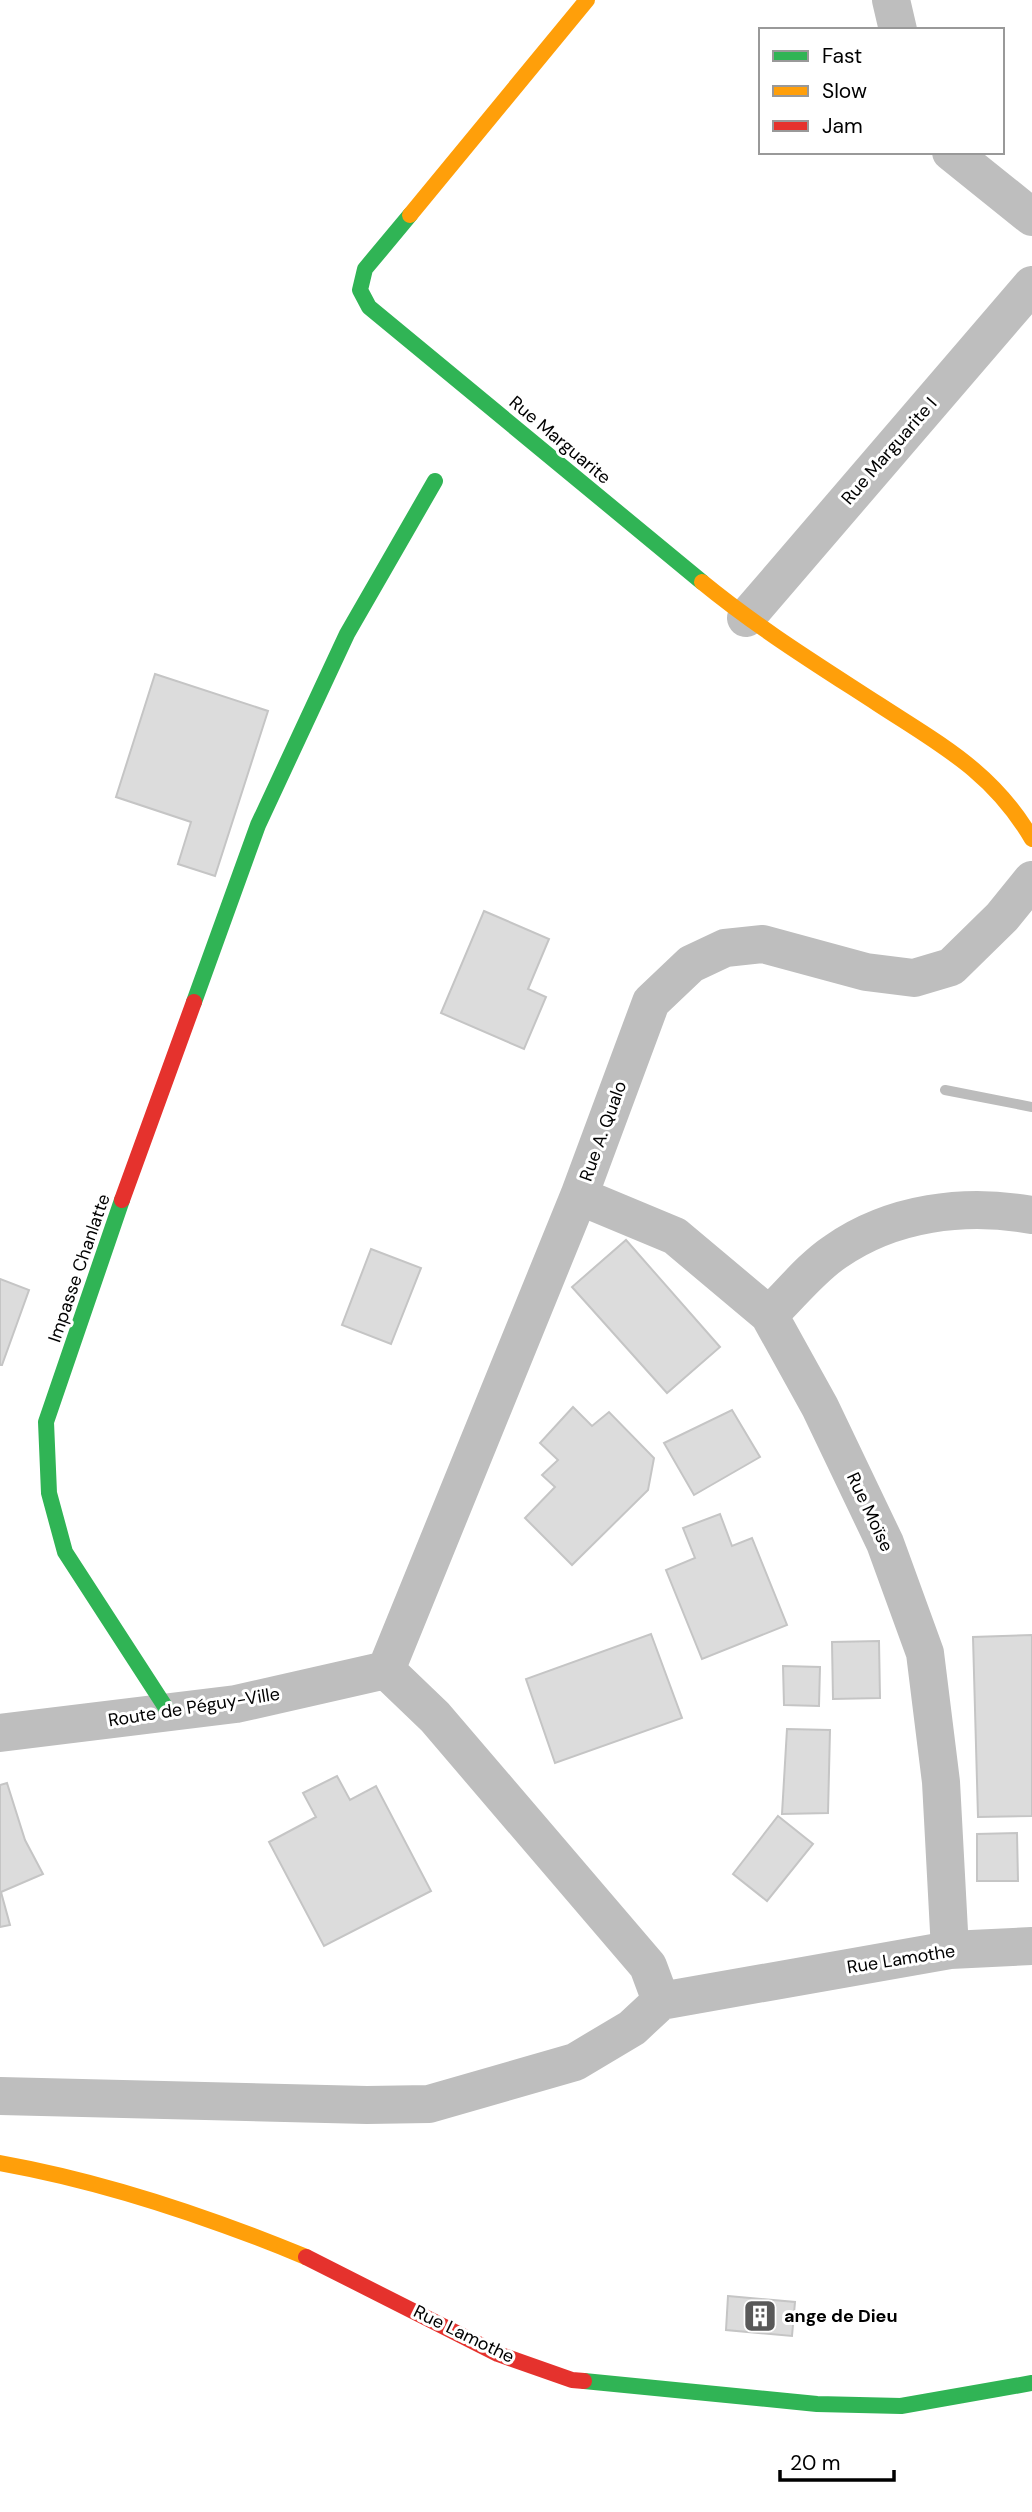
<svg xmlns="http://www.w3.org/2000/svg" width="1032" height="2512" viewBox="0 0 1032 2512" font-family="'DM Sans',sans-serif">
<style>
.lines{fill:none;stroke-linecap:round;stroke-linejoin:round}
.stream{stroke:#bcbcbc;stroke-width:10}
.building{fill:#dcdcdc;stroke:#c5c5c5;stroke-width:2}
.street{stroke:#bebebe;stroke-width:38}
.fast{stroke:#30b455;stroke-width:16}
.slow{stroke:#ff9f0a;stroke-width:16}
.jam{stroke:#e5322d;stroke-width:16}
.labels{text-anchor:middle;stroke-width:6;stroke-linejoin:round;paint-order:stroke}
.street-label{font-size:18px;fill:#000;stroke:#fff}
.poi-label{font-size:18px;font-weight:bold;fill:#000;stroke:#fff;text-anchor:start}
</style>
<rect width="100%" height="100%" fill="#fff"/>
<g class="lines">
<path class="stream" d="M 945,1090 L 1032,1107"/>
</g>
<path class="building" d="M 155,674 L 268,711 L 215,876 L 178,864 L 191,822 L 116,797 Z
M 484,911 L 549,939 L 528,989 L 546,997 L 524,1049 L 441,1013 Z
M 626,1240 L 720,1347 L 667,1393 L 572,1287 Z
M 371,1249 L 421,1268 L 391,1344 L 342,1325 Z
M 0,1279 L 29,1290 L 2,1365 L 0,1365 Z
M 573,1407 L 592,1426 L 609,1412 L 654,1458 L 648,1490 L 572,1565 L 525,1518 L 555,1487 L 542,1475 L 558,1460 L 540,1443 Z
M 732,1410 L 760,1457 L 694,1495 L 664,1443 Z
M 720,1514 L 732,1546 L 752,1538 L 787,1625 L 702,1659 L 666,1570 L 695,1558 L 683,1528 Z
M 651,1634 L 682,1718 L 555,1763 L 526,1679 Z
M 1032,1635 L 1032,1816 L 978,1817 L 973,1637 Z
M 879,1641 L 880,1698 L 833,1699 L 832,1642 Z
M 783,1666 L 820,1667 L 819,1706 L 784,1705 Z
M 787,1729 L 830,1730 L 828,1813 L 782,1814 Z
M 337,1776 L 350,1800 L 376,1786 L 431,1891 L 324,1946 L 269,1842 L 316,1817 L 303,1793 Z
M 7,1783 L 25,1840 L 43,1874 L 1,1892 L 10,1925 L 0,1927 L 0,1785 Z
M 778,1816 L 813,1844 L 767,1901 L 733,1874 Z
M 1017,1833 L 1018,1881 L 977,1881 L 977,1834 Z
M 728,2296 L 795,2302 L 792,2336 L 726,2330 Z"/>
<g class="lines">
<path class="street" d="M 891,0 L 898,30
M 951,152 L 1032,217
M 746,618 L 1032,285
M 579,1196 L 675,1236 L 769,1315 L 820,1407 L 885,1543 L 925,1653 L 941,1782 L 950,1950
M 769,1315 C 790,1295 811,1268 835,1252 C 892,1212 965,1203 1032,1215
M 386,1670 L 579,1196 L 651,1002 L 691,964 L 725,948 L 763,944 L 866,972 L 914,978 L 951,967 L 1002,917 L 1032,880
M 386,1670 L 435,1717 L 648,1966 L 661,2001
M 0,1733 L 236,1704 L 386,1670
M 0,2096 L 367,2105 L 429,2104 L 575,2062 L 632,2028 L 661,2001 L 950,1950 L 1032,1946"/>
<path class="fast" d="M 410,215 L 365,269 L 360,290 L 369,307 L 702,582
M 194,1002 L 258,825 L 347,634 L 435,481
M 122,1200 L 46,1422 L 49,1493 L 65,1552 L 168,1711
M 584,2381 L 817,2404 L 901,2406 L 1032,2383"/>
<path class="slow" d="M 410,215 L 587,0
M 702,582 C 758,628 818,665 878,704 C 941,745 993,772 1032,839
M 0,2163 C 106,2182 207,2216 306,2257"/>
<path class="jam" d="M 122,1200 L 194,1002
M 306,2257 L 498,2354 L 572,2380 L 584,2381"/>
</g>
<defs>
<symbol id="building-square" viewBox="-11 -11 22 22"><rect x="-9" y="-9" width="18" height="18" rx="4" fill="#595959" stroke="#fff"/><path d="M-4-6H4V6H1V3H-1V6H-4ZM-2.5-4.3h1.7v1.8h-1.7ZM.8-4.3h1.7v1.8H.8ZM-2.5-1h1.7V.8h-1.7ZM.8-1h1.7V.8H.8Z" fill="#fff"/></symbol>
</defs>
<g fill-rule="evenodd">
<use href="#building-square" x="741" y="2297" width="38" height="38"/>
</g>
<g class="labels">
<g class="street-label">
<text transform="translate(560 440) rotate(40)" y="6">Rue Marguarite</text>
<text transform="translate(889 451) rotate(-49)" y="6">Rue Marguarite I</text>
<text transform="translate(603 1131) rotate(-70)" y="6">Rue A. Qualo</text>
<text transform="translate(79 1268) rotate(-71)" y="6">Impasse Chanlatte</text>
<text transform="translate(870 1512) rotate(65)" y="6">Rue Moïse</text>
<text transform="translate(194 1707) rotate(-9)" y="6">Route de Péguy-Ville</text>
<text transform="translate(901 1959) rotate(-9)" y="6">Rue Lamothe</text>
<text transform="translate(464 2334) rotate(26)" y="6">Rue Lamothe</text>
</g>
<g class="poi-label">
<text x="784" y="2322">ange de Dieu</text>
</g>
</g>
<rect x="759" y="28" width="245" height="126" fill="#ffffff" stroke="#999999" stroke-width="2"/>
<rect x="773" y="51" width="35" height="10" fill="#30b455" stroke="#999999" stroke-width="2"/>
<text x="822" y="63" font-size="21" fill="#000000">Fast</text>
<rect x="773" y="86" width="35" height="10" fill="#ff9f0a" stroke="#999999" stroke-width="2"/>
<text x="822" y="98" font-size="21" fill="#000000">Slow</text>
<rect x="773" y="121" width="35" height="10" fill="#e5322d" stroke="#999999" stroke-width="2"/>
<text x="822" y="133" font-size="21" fill="#000000">Jam</text>
<path d="M780 2470v10h114v-10" fill="none" stroke="#000000" stroke-width="3.5"/>
<text x="790" y="2470" font-size="21" fill="#000000" stroke="#ffffff" stroke-width="5" paint-order="stroke">20 m</text>
</svg>
